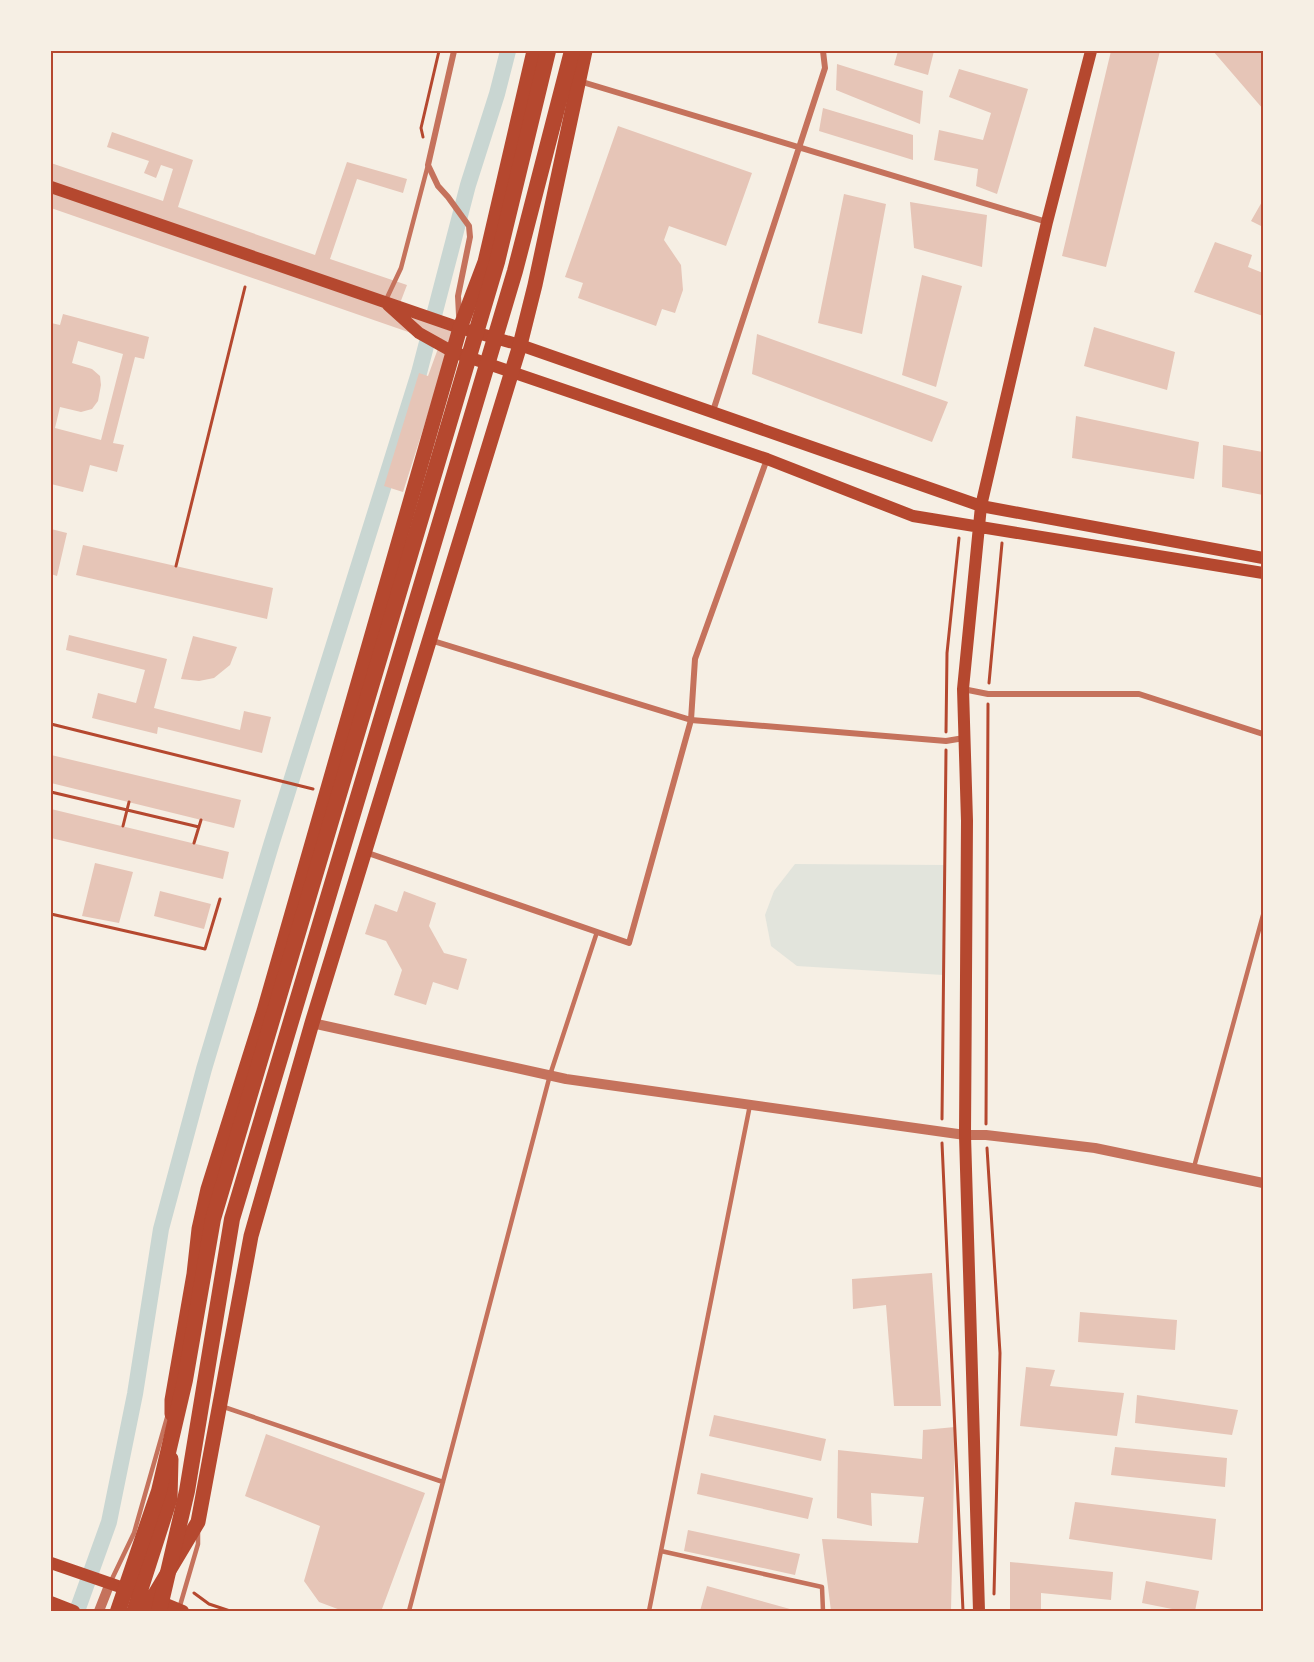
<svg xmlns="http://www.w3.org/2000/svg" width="1314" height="1662" viewBox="0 0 1314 1662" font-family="Cabin,sans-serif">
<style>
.green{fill:#e2e4dc}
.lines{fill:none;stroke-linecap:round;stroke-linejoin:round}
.canal{stroke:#c9d6d2;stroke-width:16}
.building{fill:#e6c5b7;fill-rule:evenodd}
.path{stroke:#b5482f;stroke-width:3}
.service{stroke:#c5725c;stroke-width:4.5}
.minor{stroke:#c5725c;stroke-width:6}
.tertiary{stroke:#c5725c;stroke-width:10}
.secondary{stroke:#b5482f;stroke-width:12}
.primary{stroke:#b5482f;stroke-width:15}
.trunk{stroke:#b5482f;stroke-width:16}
.neatline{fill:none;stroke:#b5482f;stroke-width:2}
</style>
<rect width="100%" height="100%" fill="#f6efe4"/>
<path class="green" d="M 795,864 L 945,865 L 943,975 L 797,966 L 771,946 L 765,915 L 774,891 Z"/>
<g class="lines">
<path class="canal" d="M 77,1611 L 109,1522 L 135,1394 L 161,1229 L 204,1069 L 272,842 L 419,373 L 468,185 L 497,94 L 508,51"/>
</g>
<path class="building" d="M 898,51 L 934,51 L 928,75 L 894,65 Z
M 1111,51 L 1160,51 L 1106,267 L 1062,256 Z
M 1213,51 L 1260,51 L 1263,55 L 1263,109 Z
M 837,64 L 923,91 L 920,124 L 836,90 Z
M 959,69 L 1028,89 L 997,194 L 976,186 L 978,169 L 934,160 L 939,130 L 983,140 L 991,113 L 949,97 Z
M 823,108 L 913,135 L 913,160 L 819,131 Z
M 618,126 L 752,173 L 726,246 L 669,226 L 664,240 L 681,265 L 683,290 L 675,313 L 662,309 L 656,326 L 578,298 L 583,283 L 565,277 Z
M 112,132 L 193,160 L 178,207 L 315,255 L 347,162 L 407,179 L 403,193 L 357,179 L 330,259 L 407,285 L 397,311 L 454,332 L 403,492 L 384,486 L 419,373 L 428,376 L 440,343 L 51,208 L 51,163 L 163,201 L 173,169 L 161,165 L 156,178 L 144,173 L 149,161 L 107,147 Z
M 844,194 L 886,204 L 862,334 L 818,323 Z
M 1263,200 L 1263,227 L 1251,221 Z
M 910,202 L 987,215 L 982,267 L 914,248 Z
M 1215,242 L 1252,255 L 1248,267 L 1263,273 L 1263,316 L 1194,292 Z
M 922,275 L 962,286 L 936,387 L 902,375 Z
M 63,314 L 149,337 L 144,359 L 135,357 L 113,443 L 124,445 L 117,472 L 90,465 L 83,492 L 51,484 L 51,323 L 60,325 ZM 78,341 L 123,354 L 101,440 L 55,428 L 60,407 L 81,412 L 92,409 L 98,401 L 101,385 L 100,376 L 92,369 L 72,363 Z
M 1094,327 L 1175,352 L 1167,390 L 1084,366 Z
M 757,334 L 948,402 L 932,442 L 752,374 Z
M 1076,416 L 1199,442 L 1194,479 L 1072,458 Z
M 1223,445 L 1263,452 L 1263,495 L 1222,487 Z
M 51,529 L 67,533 L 57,576 L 51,574 Z
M 83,545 L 273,588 L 267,619 L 76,575 Z
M 69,635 L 167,659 L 154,708 L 240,730 L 244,711 L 271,717 L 262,753 L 158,727 L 157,734 L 92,718 L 98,693 L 136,703 L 145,670 L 66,650 Z
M 193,636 L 237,647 L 230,665 L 214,678 L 199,681 L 181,679 Z
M 51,755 L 241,800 L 234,828 L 51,783 Z
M 51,809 L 229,852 L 223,879 L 51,838 Z
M 95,863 L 133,872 L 119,923 L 82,916 Z
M 160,891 L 211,904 L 204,929 L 154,916 Z
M 404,891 L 436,903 L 429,926 L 444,953 L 467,959 L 458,990 L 433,982 L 426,1005 L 394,995 L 402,970 L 386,941 L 365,934 L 375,904 L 397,912 Z
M 932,1273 L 941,1406 L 894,1406 L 886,1305 L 853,1309 L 852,1279 Z
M 1080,1312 L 1177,1320 L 1175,1350 L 1078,1342 Z
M 1026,1367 L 1055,1370 L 1050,1386 L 1124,1393 L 1117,1436 L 1020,1426 Z
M 1137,1395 L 1238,1410 L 1232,1435 L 1135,1423 Z
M 714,1415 L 826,1439 L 821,1461 L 709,1436 Z
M 955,1427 L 951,1611 L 831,1611 L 822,1539 L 918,1543 L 924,1497 L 871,1493 L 872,1526 L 837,1518 L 838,1450 L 922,1459 L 923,1430 Z
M 266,1434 L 425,1493 L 382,1609 L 379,1611 L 343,1611 L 319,1602 L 304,1581 L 320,1526 L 245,1496 Z
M 1115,1447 L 1227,1458 L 1225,1487 L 1111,1475 Z
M 701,1473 L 813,1498 L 808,1519 L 697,1494 Z
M 1075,1502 L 1216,1519 L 1212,1560 L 1069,1539 Z
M 688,1530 L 800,1554 L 795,1575 L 684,1551 Z
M 1010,1562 L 1113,1572 L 1111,1600 L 1041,1593 L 1041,1611 L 1010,1611 Z
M 1146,1581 L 1199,1591 L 1195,1611 L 1182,1611 L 1142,1603 Z
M 707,1586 L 790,1609 L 790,1611 L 700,1611 Z"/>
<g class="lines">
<path class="path" d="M 423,137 L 421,128 L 439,51
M 176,566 L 245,287
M 989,683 L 1002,543
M 51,724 L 313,789
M 946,732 L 947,653 L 959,538
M 51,792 L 199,827
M 123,826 L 129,802
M 194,843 L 201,820
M 51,914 L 205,949 L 220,899
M 942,1119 L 946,750
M 986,1124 L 988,704
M 942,1143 L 963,1611
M 987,1148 L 1000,1353 L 994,1594
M 194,1593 L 209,1604 L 230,1611"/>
<path class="service" d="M 385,302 L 401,268 L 428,165
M 1194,1167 L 1263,915
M 221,1406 L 443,1482
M 661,1551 L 822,1587 L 823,1611
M 111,1581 L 134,1533 L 168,1414
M 179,1609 L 198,1544 L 198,1533
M 409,1611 L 550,1075 L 597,932
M 649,1611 L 750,1105"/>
<path class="minor" d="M 454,51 L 428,165 L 438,186 L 448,197 L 469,226 L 470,237 L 458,296 L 459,315
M 579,81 L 1047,222
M 713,411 L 825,68 L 823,51
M 430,640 L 691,720 L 946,741 L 964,738
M 963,689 L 988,694 L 1139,694 L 1263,734
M 365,852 L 629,943 L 691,720 L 695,659 L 767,459"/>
<path class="tertiary" d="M 312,1023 L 566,1079 L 965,1135 L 986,1135 L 1095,1148 L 1263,1183
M 99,1611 L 110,1583"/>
<path class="secondary" d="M 51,187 L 460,328 L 520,345 L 981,506 L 1263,558
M 388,305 L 419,333 L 453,352 L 767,459 L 913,516 L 1263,573
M 51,1563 L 132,1591
M 154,1599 L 183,1611
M 51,1602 L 74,1611
M 979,1611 L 965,1135 L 967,821 L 963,689 L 981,506 L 1047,222 L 1091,51"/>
<path class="primary" d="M 172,1414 L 172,1400 L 194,1274 L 199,1229 L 208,1189 L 264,1011 L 460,328 L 485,262 L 534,51
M 134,1611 L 170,1499 L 171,1459
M 147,1611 L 152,1599 L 198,1522 L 251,1236 L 312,1023 L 520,345 L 535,285 L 585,51"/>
<path class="trunk" d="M 118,1611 L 159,1491 L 185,1380 L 213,1219 L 497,262 L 548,51
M 159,1611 L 187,1491 L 232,1219 L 515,271 L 572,51"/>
</g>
<rect width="1314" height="1662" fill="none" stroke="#f6efe4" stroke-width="105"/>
<rect x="52" y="52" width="1210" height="1558" class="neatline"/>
</svg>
